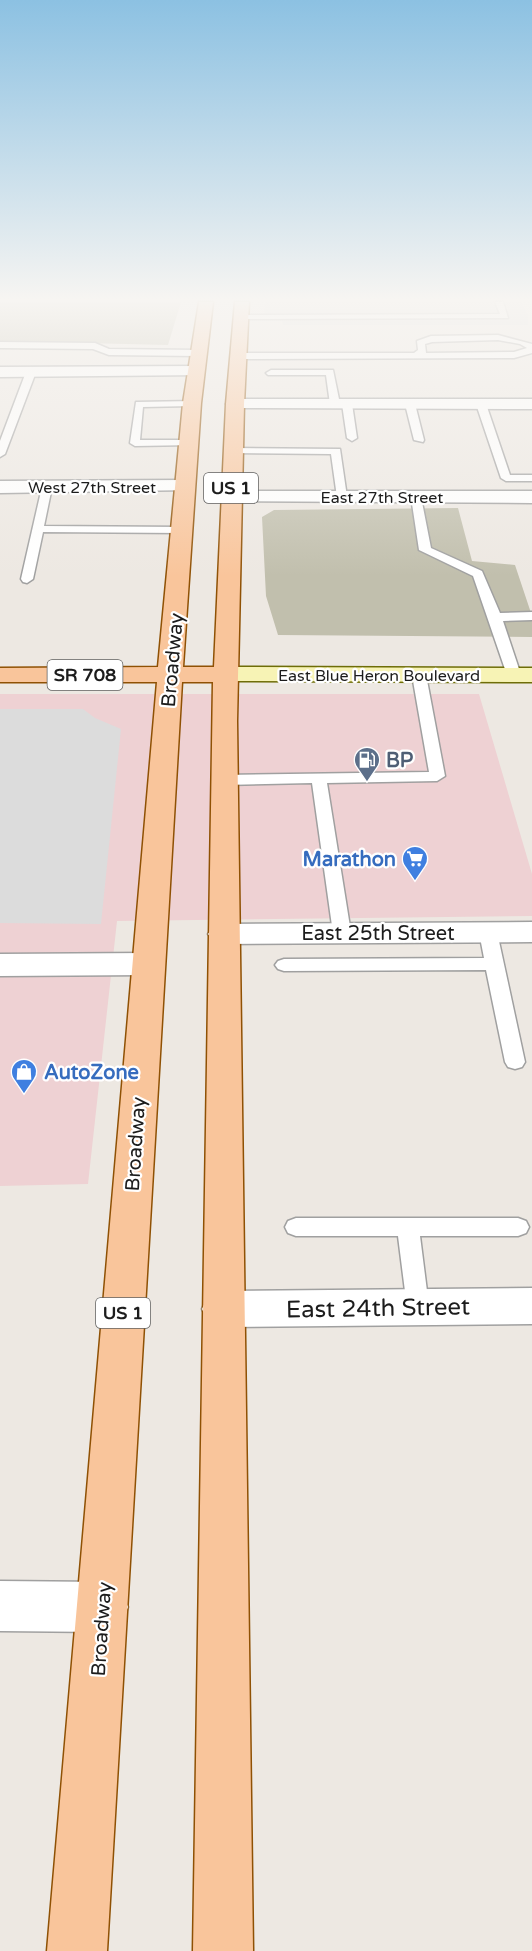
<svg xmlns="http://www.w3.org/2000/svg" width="532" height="1951" viewBox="0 0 532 1951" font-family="'Varela Round',sans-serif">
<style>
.commercial{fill:#eed1d3}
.construction{fill:#c1bfad}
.parking{fill:#dcdcdc}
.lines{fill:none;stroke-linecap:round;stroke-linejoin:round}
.lane-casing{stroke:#a0a0a0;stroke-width:3}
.street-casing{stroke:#a0a0a0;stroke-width:3}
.secondary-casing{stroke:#6e6d08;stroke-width:3}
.primary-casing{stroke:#8f5104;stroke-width:3}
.lane{fill:#fff;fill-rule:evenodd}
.street{fill:#fff;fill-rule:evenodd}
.secondary{fill:#f7f3b5;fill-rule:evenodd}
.primary{fill:#f9c59b;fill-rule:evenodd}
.labels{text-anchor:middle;stroke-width:4.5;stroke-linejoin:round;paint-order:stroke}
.far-street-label{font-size:16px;fill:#1c1c1c;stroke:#fff}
.shield{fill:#fff;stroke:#606060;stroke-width:1.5}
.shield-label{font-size:18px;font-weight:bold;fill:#1c1c1c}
.street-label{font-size:20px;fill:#1c1c1c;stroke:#fff}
.service-label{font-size:20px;font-weight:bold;fill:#4e5e75;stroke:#fff;text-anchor:start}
.shop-label{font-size:20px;font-weight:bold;fill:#366cbe;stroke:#fff;text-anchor:end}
.near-street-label{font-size:24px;fill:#1c1c1c;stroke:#fff}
</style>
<rect width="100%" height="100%" fill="#ede8e2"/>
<path class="commercial" d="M 0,694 L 479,694 L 532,874 L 532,916 L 117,921 L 88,1184 L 0,1186 Z"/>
<path class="construction" d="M 0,302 L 181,302 L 168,345 L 0,341 Z
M 458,508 L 472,561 L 515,565 L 532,616 L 532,637 L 278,635 L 266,596 L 262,517 L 274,510 Z"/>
<path class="parking" d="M 265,302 L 521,302 L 528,315 L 528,325 L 283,325 L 282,320 L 264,312 Z
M 0,709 L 83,709 L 95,718 L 121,729 L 101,924 L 0,923 Z"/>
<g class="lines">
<defs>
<path id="lane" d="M 495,302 L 503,302 L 508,318 L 241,319 L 237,317 L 241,315 L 500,314 Z
M 498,335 L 532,344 L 532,353 L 514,358 L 238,359 L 234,356 L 238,353 L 414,353 L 418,350 L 417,341 L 431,336 ZM 498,340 L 520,344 L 527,348 L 514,352 L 426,353 L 425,344 L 432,342 Z
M 0,342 L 95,343 L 109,349 L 199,350 L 203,353 L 199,356 L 109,355 L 93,349 L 0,348 Z
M 31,369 L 36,372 L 5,454 L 0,457 L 0,441 L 26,372 Z
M 271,370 L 333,370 L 340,404 L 335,407 L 330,404 L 326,375 L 268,375 L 266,373 Z
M 195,401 L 197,403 L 192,406 L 143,407 L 140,440 L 189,440 L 193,441 L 193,445 L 135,446 L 130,443 L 136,402 Z
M 347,401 L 352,404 L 357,438 L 352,441 L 347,438 L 342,404 Z
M 410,401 L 415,404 L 424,440 L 423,442 L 414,440 L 405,404 Z
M 481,401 L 486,404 L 510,475 L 532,475 L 532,481 L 506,481 L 501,478 L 476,404 Z
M 233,448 L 340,449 L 347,497 L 342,500 L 337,497 L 331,454 L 229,453 L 229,449 Z
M 47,484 L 52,487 L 44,526 L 182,527 L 188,530 L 182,533 L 43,532 L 33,579 L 27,583 L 23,582 L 21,579 L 42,487 Z
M 416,494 L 421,497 L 431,548 L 482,571 L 500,613 L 532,612 L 532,620 L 503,621 L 521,675 L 519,678 L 509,678 L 507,675 L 473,576 L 419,550 L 411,497 Z
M 419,671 L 426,675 L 445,776 L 437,781 L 327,783 L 351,933 L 348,937 L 336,937 L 333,933 L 312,783 L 224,785 L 216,780 L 224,775 L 429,772 L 412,675 Z
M 488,926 L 494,928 L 497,932 L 525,1062 L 522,1067 L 515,1069 L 508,1067 L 505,1062 L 486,970 L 284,971 L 278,969 L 275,965 L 278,961 L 284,959 L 484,958 L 479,932 L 482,928 Z
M 296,1218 L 518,1218 L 526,1221 L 529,1227 L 526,1233 L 518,1236 L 420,1236 L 429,1307 L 426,1314 L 418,1317 L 410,1314 L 407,1307 L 398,1236 L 296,1236 L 288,1233 L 285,1227 L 288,1221 Z"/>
<path id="street" d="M 196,366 L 202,367 L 204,371 L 202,375 L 0,377 L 0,367 Z
M 235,399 L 532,399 L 532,409 L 229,408 L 226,404 L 229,400 Z
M 184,480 L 191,482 L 194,486 L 191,490 L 0,493 L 0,481 Z
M 231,491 L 532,491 L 532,503 L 224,501 L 221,497 L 224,493 Z
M 532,922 L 532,942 L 224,944 L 213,941 L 208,934 L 213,927 L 224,924 Z
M 148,953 L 160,956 L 164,964 L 160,972 L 148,975 L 0,976 L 0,954 Z
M 532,1288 L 532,1324 L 223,1327 L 208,1322 L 202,1309 L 208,1296 L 223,1291 Z
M 0,1581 L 103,1582 L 121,1589 L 128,1607 L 121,1625 L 103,1632 L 0,1631 Z"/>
<path id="secondary" d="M 227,667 L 532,668 L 532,682 L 227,681 L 218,679 L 215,674 L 218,669 Z"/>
<path id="primary" d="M 199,302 L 213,302 L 201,403 L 183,667 L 214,667 L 226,404 L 235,302 L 249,302 L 244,404 L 237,721 L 253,1951 L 193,1951 L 213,682 L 182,682 L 107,1951 L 47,1951 L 157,682 L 0,682 L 0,668 L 158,667 L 183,403 Z"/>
</defs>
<use href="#lane" class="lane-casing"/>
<use href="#street" class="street-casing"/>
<use href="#secondary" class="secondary-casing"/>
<use href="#primary" class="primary-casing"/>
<use href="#lane" class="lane"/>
<use href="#street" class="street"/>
<use href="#secondary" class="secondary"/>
<use href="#primary" class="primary"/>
</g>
<linearGradient id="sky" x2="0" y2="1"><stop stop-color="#8cc1e2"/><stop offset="0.52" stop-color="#f7f5f2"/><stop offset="1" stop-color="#f7f5f2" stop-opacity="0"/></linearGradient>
<rect width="532" height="576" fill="url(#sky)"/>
<defs>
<symbol id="fuel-pin" viewBox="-11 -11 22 30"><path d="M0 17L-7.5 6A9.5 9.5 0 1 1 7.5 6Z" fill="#5c6f8a" stroke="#fff"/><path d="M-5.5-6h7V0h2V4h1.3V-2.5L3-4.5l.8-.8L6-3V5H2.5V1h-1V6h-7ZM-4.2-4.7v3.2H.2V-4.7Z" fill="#fff"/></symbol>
<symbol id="supermarket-pin" viewBox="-11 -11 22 30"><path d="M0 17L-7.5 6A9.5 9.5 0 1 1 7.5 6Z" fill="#3f7fe0" stroke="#fff"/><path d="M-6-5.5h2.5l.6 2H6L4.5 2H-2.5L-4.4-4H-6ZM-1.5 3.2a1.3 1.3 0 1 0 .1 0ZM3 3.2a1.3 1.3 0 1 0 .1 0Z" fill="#fff"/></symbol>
<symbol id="shop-pin" viewBox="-11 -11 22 30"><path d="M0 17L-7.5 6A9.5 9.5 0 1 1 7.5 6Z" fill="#3f7fe0" stroke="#fff"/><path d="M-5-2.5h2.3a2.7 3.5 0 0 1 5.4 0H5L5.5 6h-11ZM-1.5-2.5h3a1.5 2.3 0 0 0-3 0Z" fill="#fff"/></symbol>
</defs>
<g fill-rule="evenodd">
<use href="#fuel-pin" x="352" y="745" width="30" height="40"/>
<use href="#supermarket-pin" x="400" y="844" width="30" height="40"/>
<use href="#shop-pin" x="9" y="1057" width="30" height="40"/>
</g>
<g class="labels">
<g class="far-street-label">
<text x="92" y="493">West 27th Street</text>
<text x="382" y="503">East 27th Street</text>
<text x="379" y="681">East Blue Heron Boulevard</text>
</g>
<g class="shield">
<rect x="204" y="473" width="54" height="30" rx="4.5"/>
<rect x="47.5" y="660" width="75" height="30" rx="4.5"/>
<rect x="96" y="1298" width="54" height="30" rx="4.5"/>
</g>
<g class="shield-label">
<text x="231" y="494">US 1</text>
<text x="85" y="681">SR 708</text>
<text x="123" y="1319">US 1</text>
</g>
<g class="street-label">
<text transform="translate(172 660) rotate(-85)" y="7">Broadway</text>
<text x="378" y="940">East 25th Street</text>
<text transform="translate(135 1144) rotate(-86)" y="7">Broadway</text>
<text transform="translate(101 1629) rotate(-86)" y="7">Broadway</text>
</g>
<g class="service-label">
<text x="386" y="767">BP</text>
</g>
<g class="shop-label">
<text x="396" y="866">Marathon</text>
<text x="44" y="1079" text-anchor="start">AutoZone</text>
</g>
<g class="near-street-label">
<text transform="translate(378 1308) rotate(-1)" y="8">East 24th Street</text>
</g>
</g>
</svg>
